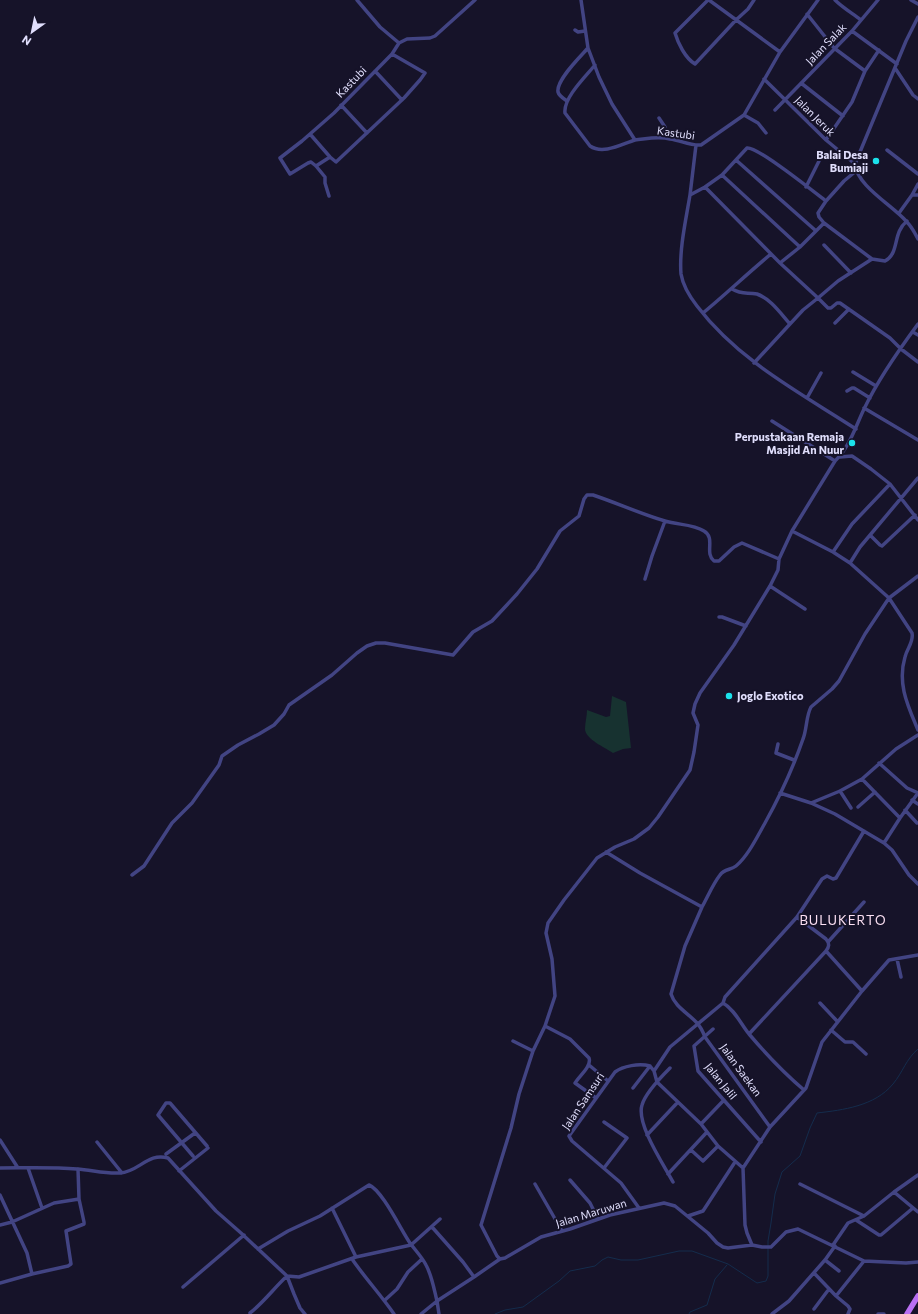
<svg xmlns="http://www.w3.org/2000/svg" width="918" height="1314" viewBox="0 0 918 1314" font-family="Commissioner,sans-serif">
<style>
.green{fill:#173230}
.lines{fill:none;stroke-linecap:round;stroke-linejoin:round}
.stream{stroke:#142c4c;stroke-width:1}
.street{stroke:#424483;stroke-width:3.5}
.primary{stroke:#b96ff2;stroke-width:5.5}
.poi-dot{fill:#1be2eb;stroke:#161329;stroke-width:1.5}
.labels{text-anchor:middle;stroke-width:4;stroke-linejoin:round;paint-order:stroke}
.street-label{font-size:11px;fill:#e0defc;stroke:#161329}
.poi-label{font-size:11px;font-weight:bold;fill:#e0defc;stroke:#161329;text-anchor:end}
.quarter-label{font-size:13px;letter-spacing:1px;fill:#fce0f3;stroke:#161329}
</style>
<rect width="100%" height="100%" fill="#161329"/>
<path class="green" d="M 612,696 L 626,702 L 631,748 L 623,749 L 613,753 C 606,748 585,739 585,729 C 585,723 587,716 587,710 L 606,717 L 610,716 Z"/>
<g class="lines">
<path class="stream" d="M 495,1314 L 505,1310 L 523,1307 L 559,1281 L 570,1271 L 595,1266 L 602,1260 L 608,1257 L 621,1260 L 638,1260 L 679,1251 L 692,1251 L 728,1264 L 757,1283 L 766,1281 L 768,1276 L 768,1241 L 771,1223 L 775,1194 L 782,1172 L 800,1156 L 810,1128 L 817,1113 C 843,1110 875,1106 893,1084 C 903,1072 906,1059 918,1049
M 689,1314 L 690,1312 L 707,1305 L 715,1279 L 727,1265"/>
<path class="street" d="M 357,0 L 380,27 L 399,43
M 581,0 L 588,48 L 599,77 L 612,104 L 635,140 C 646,139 658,136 670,139 C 680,140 690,146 701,145 L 744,115 L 780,52
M 708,0 L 675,33 C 678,43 685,58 695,64 L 736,20 L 748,9 L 754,0
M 709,0 L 780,52 L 818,0
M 835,0 C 843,8 852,13 861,20
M 911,0 L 918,4
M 807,14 L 834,48 L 865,71 L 852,102 L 826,140
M 918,17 L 906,41 L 855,164 C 857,186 892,205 906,221 C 911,226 915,233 918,239
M 575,30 L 578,32 L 585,31
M 852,31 L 897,64
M 595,65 C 586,76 563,98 565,113 L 590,146 C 603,155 622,144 635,140
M 895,68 L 913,95 L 918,99
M 375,71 L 402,100
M 865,71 L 879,50
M 764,79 L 826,140 L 855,164
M 801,83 L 843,116
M 567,101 C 564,99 559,96 558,92 C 556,80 581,56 588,48
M 341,105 L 367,133
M 775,110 L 852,31 L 878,0
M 744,115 L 758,123 L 766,133
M 659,118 L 665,127 L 663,138
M 310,134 L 330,157 L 336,162 L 404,98 L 420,80 L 425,73 L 392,54
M 887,150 L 918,174
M 736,160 L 815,230
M 316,166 L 330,157
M 722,175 L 800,247
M 705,187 L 780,263
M 806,187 L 819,161
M 690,195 L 696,145
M 912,195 L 918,184
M 329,196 L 325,183 L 325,177 L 316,166 L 311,162 L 308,163 L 290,174 L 280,158 L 302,141 L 334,113 L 392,54 L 399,43 L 407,39 L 430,38 L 435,36 L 475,0
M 899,213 L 912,195 L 918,195
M 824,223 L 872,259 L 838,281 L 818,298 L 828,308 L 831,308 L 837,303 L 840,303 L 890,338 L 901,349 L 918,362
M 824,245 L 851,273
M 872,259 L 885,261 C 900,253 892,233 907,221
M 732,289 C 742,295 747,292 757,294 C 771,299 781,314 790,324 L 754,363
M 703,313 C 726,294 748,273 771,254
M 835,323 L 849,309
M 790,324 L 803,310 L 818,298 L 780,263 L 800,247 L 824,223 L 819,217 L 818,213 L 826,201
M 913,332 L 918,335
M 853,372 L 876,386
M 847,391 L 852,388 L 854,388 L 870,398
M 807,398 L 821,373
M 864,408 L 918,440
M 772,421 L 835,461
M 856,429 C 799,392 739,361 697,306 C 690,297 683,286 681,274 C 679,250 686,219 690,195 L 705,187 L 722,175 L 747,148 C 757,146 814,192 826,201 L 844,181 L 856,171
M 840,457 L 852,456 L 871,469 L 890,484 L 918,520
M 870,535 L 880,545 L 882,546 L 915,515
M 833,552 L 852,524 L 890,484
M 850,563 L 860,547 L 918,478
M 918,576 L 889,598 L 912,633 C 914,642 907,648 905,657 C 897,684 908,706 918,730
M 645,579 L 652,556 L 665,521
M 770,586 L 805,609
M 719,617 L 722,617 L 746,626
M 778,744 L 776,753 L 794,760
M 879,763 L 907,788 L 918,793
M 862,779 L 900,818
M 840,791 L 851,808
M 780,793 L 811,803 L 840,791 L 862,779 L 896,749 L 918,735
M 912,800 L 918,804
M 811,803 L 835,814 L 884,843 L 892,850 L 909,875 L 918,884
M 858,807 L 875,792
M 905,810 L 917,823
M 884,843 L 900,818 L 918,793
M 606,852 L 640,873 L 702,907 L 685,946 L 671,994 C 675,1007 688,1013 697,1023 C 701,1027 703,1032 705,1037 L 770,1127
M 132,875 L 144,866 L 172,823 L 192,803 L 219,765 L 222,756 L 238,745 L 259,734 L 274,725 L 284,714 L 289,705 L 332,675 L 357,653 L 367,646 L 376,643 L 385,643 L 453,655 L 473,632 L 492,621 L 517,594 L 537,569 L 560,531 L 579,516 L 584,499 L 587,495 L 593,495 C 617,503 641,514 665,521 C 678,525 693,524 704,531 C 716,538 704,553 714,561 L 719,561 L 734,547 L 742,543 L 779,559
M 702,907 C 708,896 713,884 720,875 C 724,869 731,870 736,866 C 748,856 757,837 765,823 C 780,796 793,768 803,739 C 807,729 806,716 811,707 L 832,689 L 839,681 L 865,634 L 889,598 L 850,563 L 833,552 L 792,531 L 835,461 C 850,447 856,425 865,407 C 879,378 898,351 918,324
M 828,942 L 864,902
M 826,951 L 862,991
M 897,959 L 901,977
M 723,1003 C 734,1009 741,1024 749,1034 C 766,1054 784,1073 804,1090
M 820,1003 L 837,1021
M 545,1026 L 570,1039 L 589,1058 C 592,1066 579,1076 575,1083 L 596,1098
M 713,1029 L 694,1046 L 698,1071 L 761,1142
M 831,1030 L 845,1042 L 853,1042 L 866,1054
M 749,1034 L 826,951 C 829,947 830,944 826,939 L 797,917
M 513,1041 L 533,1051
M 589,1065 L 608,1081
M 670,1068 C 662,1076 645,1094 642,1105 C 636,1124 664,1165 673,1182
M 654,1071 L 670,1047 L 723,1003 L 725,997 L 797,917 L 822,879 L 827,876 L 833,879 L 836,878 L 864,831
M 633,1088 L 650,1066
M 604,1122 L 627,1138 L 604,1168
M 701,1124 L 724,1100
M 647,1135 L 678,1102
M 0,1140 L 18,1168
M 97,1142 L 122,1173
M 691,1150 L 703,1161 L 718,1146
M 166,1154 L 195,1133
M 193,1156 L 158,1115 L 166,1103 L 170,1103 L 207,1146
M 0,1168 C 26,1168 52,1167 77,1169 C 92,1170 105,1174 120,1173 C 139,1172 148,1152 168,1158 L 216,1211 L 241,1233 L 287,1276 L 294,1294 L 300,1308 L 305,1314
M 28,1168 L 42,1208
M 743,1168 L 745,1225 L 747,1233 L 752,1245
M 179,1171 L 208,1148
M 668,1174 L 707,1132
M 570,1180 L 590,1203 L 598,1219
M 535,1184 L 562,1231
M 800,1184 L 864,1216
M 894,1192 L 918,1212
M 0,1195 L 27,1253 L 32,1274 L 0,1283
M 332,1208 L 356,1257
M 639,1208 L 621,1183 L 572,1141 L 569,1136 L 615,1072 C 623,1066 639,1063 650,1066 L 654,1071 L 657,1082 L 701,1124 L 718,1146 L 743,1168 L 770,1127 L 806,1088 L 822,1042 L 862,991 L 889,960 L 918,955
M 688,1216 L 703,1211 L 735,1162
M 856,1220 L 879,1235 L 881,1235 L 913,1208
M 0,1225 L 12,1222 L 54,1203 L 79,1199
M 432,1227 L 463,1262 L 474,1277
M 833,1245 L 848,1223 L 864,1216 L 894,1192 L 918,1175
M 258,1249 L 288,1231 L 320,1216 L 369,1185 C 382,1190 401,1230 410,1243 C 415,1250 422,1257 426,1265 C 432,1276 434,1289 437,1301 L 474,1277 L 500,1259 L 505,1258 L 541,1237 L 570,1229 L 610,1215 L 664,1203 L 675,1206 L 708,1233 L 717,1243 L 723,1247 L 728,1248 L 752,1245 L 762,1247 L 771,1247 L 786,1232 L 798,1229 L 864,1261 L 906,1263 L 918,1262
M 352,1259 C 365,1278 381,1295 394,1314
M 500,1259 L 497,1256 L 481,1225 L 511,1128 L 519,1094 L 533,1051 L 545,1026 L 555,996 L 552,959 L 546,933 L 548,923 L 564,900 L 597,858 L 615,847 L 634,839 L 649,828 L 658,817 L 690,770 L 694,752 L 698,725 L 693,713 L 695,704 L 700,693 L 734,645 L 770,586 L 778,570 L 779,559 L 792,531
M 825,1260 L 839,1271
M 814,1273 L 836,1296 L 848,1306 L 850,1309 L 848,1314
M 32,1274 L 68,1266 L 71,1264 L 66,1231 L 84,1224 L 84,1222 L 79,1199 L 78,1169
M 183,1287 L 244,1235
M 836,1296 L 864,1261
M 385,1300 L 397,1289 L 408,1272 L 422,1259
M 814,1309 L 829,1289
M 250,1313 C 264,1302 274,1288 287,1276 L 299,1277 L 356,1257 L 411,1245 L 440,1219
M 421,1314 L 437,1301 L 439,1314
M 772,1314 L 789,1301 L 825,1260 L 835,1246
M 878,1314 L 884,1314"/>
<path class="primary" d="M 907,1314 L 918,1296"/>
</g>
<g class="poi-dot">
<circle cx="876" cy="161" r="4"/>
<circle cx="852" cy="443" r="4"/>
<circle cx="729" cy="696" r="4"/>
</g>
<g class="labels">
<g class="street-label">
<text transform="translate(826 44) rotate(-46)" y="4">Jalan Salak</text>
<text transform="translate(351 82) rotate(-46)" y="4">Kastubi</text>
<text transform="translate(815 116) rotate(45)" y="4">Jalan Jeruk</text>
<text transform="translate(676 133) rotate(8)" y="4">Kastubi</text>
<text transform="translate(741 1070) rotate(54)" y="4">Jalan Saekan</text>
<text transform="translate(721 1081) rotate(51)" y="4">Jalan Jalil</text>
<text transform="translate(583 1101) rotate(-56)" y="4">Jalan Samsuri</text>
<text transform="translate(591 1213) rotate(-17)" y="4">Jalan Maruwan</text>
</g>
<g class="poi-label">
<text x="868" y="159">Balai Desa<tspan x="868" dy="13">Bumiaji</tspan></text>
<text x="844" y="441">Perpustakaan Remaja<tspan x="844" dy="13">Masjid An Nuur</tspan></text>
<text x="737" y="700" text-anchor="start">Joglo Exotico</text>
</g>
<g class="quarter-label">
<text x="843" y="925">BULUKERTO</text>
</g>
</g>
<g transform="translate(32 32) rotate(213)" stroke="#161329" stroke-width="3" paint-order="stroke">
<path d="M0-3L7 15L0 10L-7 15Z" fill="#e0defc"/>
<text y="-6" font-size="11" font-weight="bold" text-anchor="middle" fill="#e0defc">N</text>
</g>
</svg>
